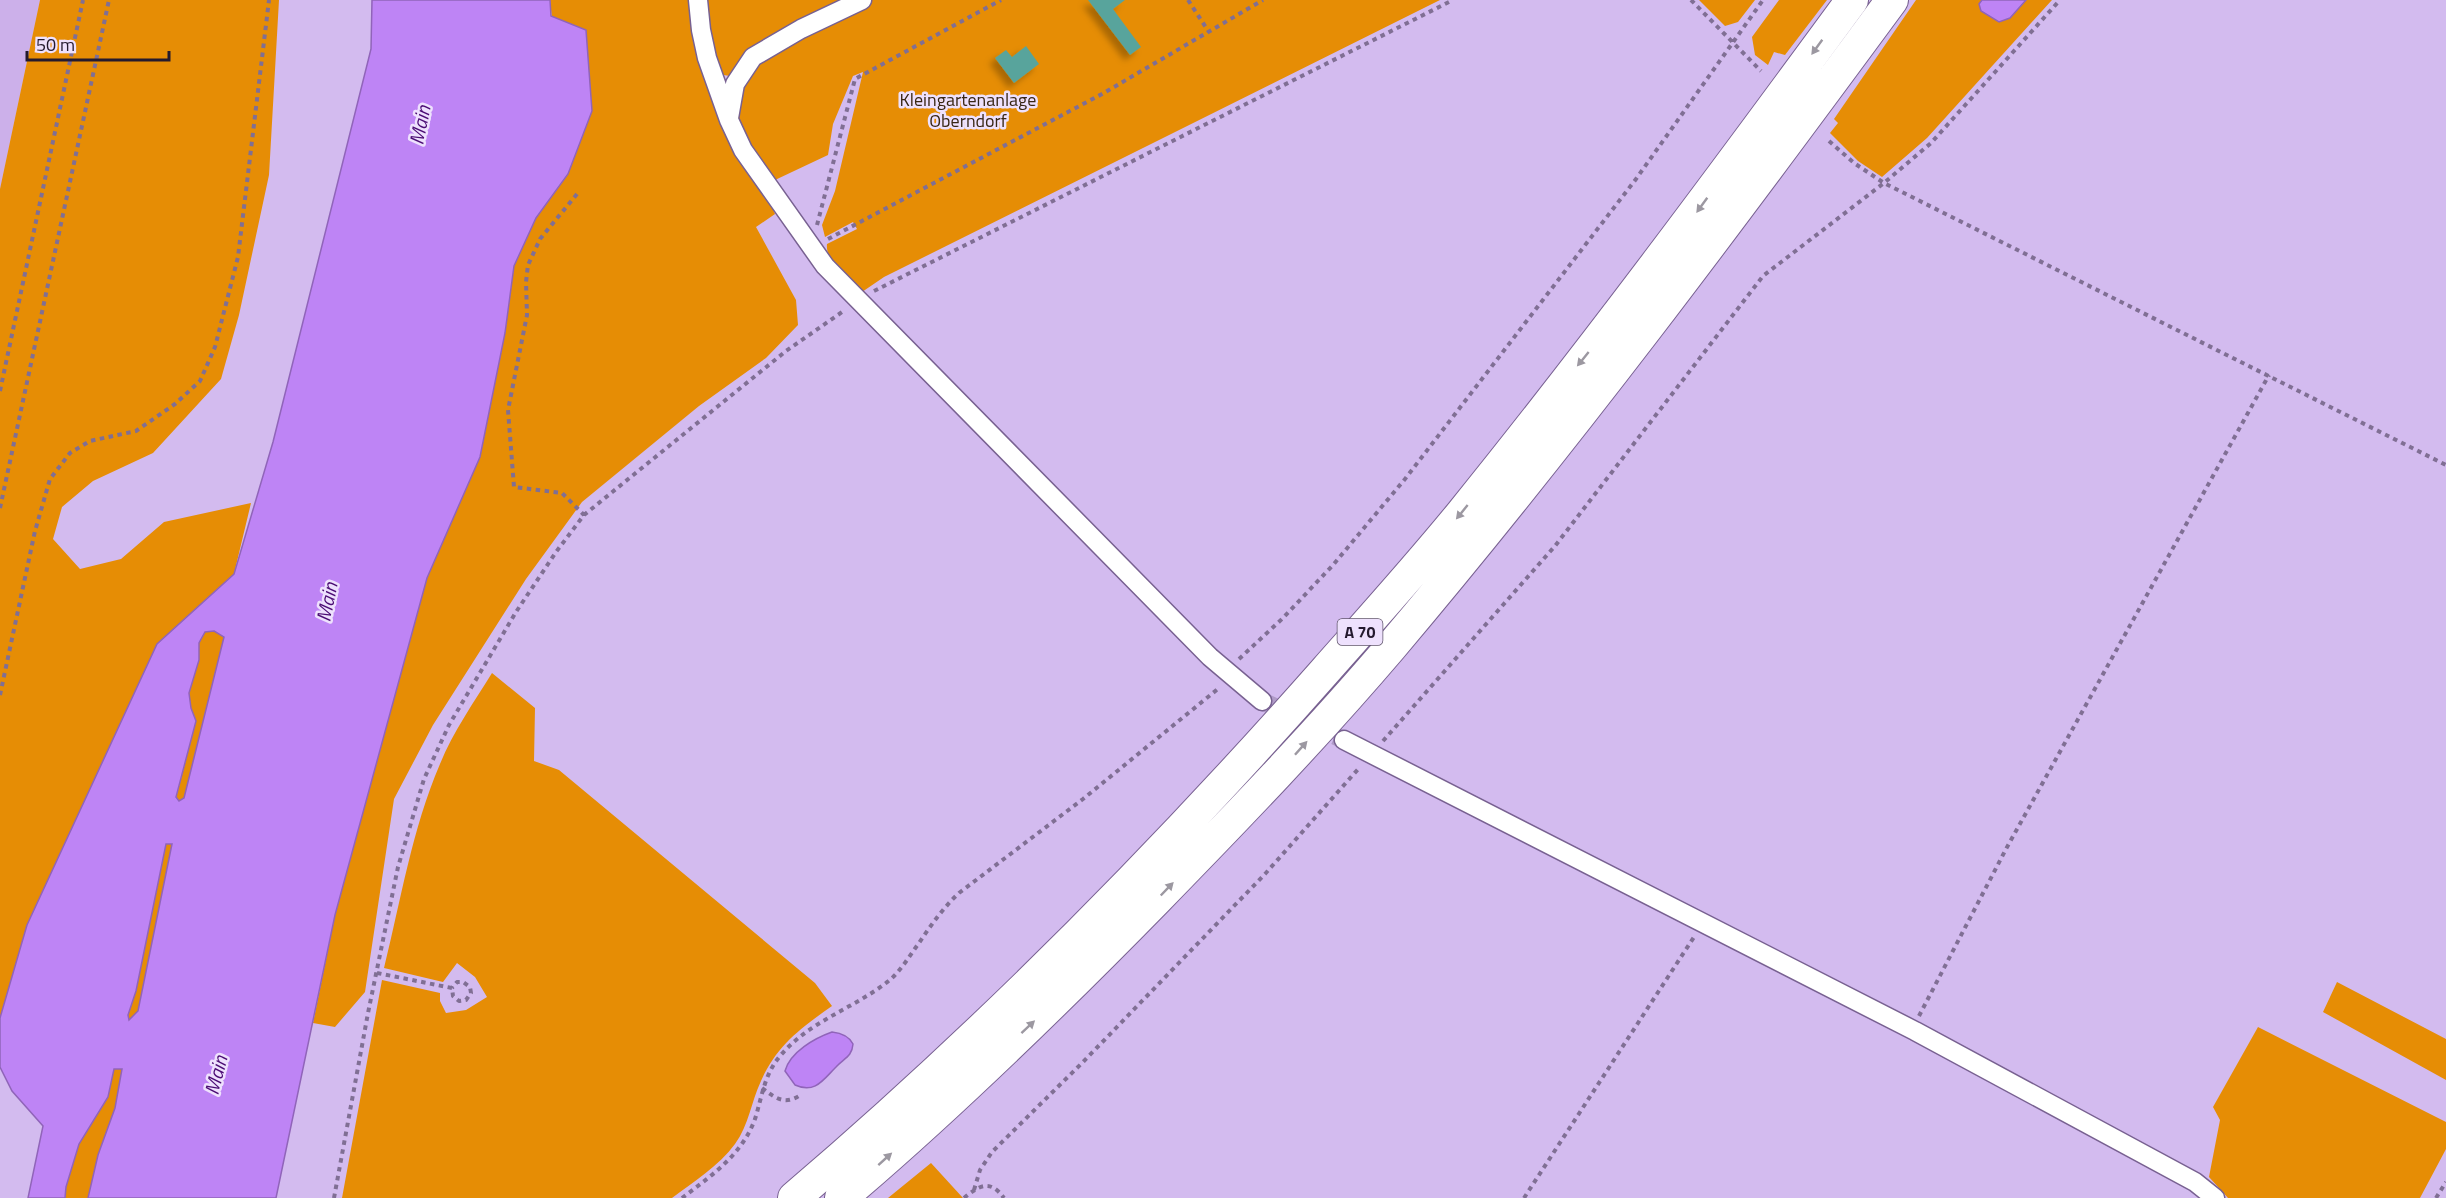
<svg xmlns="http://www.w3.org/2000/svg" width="2446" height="1198" viewBox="0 0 2446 1198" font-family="'Titillium Web',sans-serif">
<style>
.built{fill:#ccb0ea}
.green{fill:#e68d05}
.water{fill:#be84f5;stroke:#9064b9;stroke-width:1.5;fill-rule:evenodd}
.building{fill:#58a49c;filter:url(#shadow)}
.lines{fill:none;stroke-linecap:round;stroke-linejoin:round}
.street-tunnel{stroke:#b09bc8;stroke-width:18;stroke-dasharray:18 9;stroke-linecap:butt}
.street-casing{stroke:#786191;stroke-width:21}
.highway-casing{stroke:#786191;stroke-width:34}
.path{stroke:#806f94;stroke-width:4;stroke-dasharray:4.5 4.5;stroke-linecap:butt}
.street{stroke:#fff;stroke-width:18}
.highway{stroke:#fff;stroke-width:32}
.oneway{fill:#9c98a1}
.labels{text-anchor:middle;stroke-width:5;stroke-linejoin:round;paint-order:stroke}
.shield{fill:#eee1fd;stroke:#61566c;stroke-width:1.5}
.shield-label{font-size:16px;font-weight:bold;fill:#241a2e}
.park-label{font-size:18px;fill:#382614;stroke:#eee1fd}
.water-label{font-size:20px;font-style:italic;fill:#4a0b73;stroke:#eee1fd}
</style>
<defs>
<filter id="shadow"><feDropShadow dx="-5.5" dy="5.5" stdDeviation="3" flood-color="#0004"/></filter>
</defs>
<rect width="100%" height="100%" fill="#d3bbef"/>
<path class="built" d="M 0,0 L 40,0 L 0,189 Z"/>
<path class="green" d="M 40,0 L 279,0 L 269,175 L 239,315 L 221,379 L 153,453 L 93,481 L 62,507 L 53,539 L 80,569 L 121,559 L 164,522 L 251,503 L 234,574 L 157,644 L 27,925 L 0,1018 L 0,189 Z
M 550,0 L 698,0 L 700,30 L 775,214 L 756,227 L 796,300 L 798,325 L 766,358 L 699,406 L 582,502 L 526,579 L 433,725 L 394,799 L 365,992 L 335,1027 L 313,1023 L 335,915 L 427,578 L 480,457 L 505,333 L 514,266 L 536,218 L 568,174 Z
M 701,0 L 840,0 L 796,21 L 757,46 L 730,76 L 717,74 Z
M 867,0 L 1440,0 L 884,277 L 862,292 C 850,281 825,263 827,244 L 857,229 L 853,222 L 825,237 L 822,225 L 835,191 L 863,72 L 853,76 L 833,124 L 828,155 L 775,180 L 766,180 L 733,118 L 741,88 L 758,64 Z
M 1699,0 L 1755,0 L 1738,22 L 1725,26 Z
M 1779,0 L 1827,0 L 1785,55 L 1774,52 L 1768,65 L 1755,55 L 1752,37 Z
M 1916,0 L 1982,0 L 1979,4 L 2010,18 L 2026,0 L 2052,0 L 1927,138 L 1882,177 L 1858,161 L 1830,133 L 1838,123 L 1834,119 Z
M 214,631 L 224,637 L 184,798 L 179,801 L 176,798 L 196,721 L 191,708 L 189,693 L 199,660 L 199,643 L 205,632 Z
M 492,673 L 535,708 L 534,761 L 559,770 L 815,983 L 832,1006 C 801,1028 777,1045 761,1081 C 751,1102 749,1125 735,1144 C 719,1166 693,1182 672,1198 L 342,1198 L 382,980 L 440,993 L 440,1001 L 446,1013 L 466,1010 L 487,997 L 475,977 L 457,963 L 443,982 L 384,968 C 401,900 412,829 440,764 C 453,732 474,702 492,673 Z
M 166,844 L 172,844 L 138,1011 L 129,1020 L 128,1015 L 136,991 Z
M 2337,982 L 2446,1039 L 2446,1080 L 2323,1012 Z
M 2258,1027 L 2446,1122 L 2446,1149 L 2420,1198 L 2228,1198 L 2209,1177 L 2220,1120 L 2213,1107 Z
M 114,1069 L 122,1069 L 115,1108 L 98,1155 L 88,1198 L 65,1198 L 66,1187 L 79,1144 L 108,1097 Z
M 931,1163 L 963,1198 L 888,1198 Z"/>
<path class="water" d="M 372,0 L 550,0 L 551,16 L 586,30 L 592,111 L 568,174 L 536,218 L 514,266 L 505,333 L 480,457 L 427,578 L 335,915 L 276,1198 L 88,1198 L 98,1155 L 115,1108 L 122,1069 L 114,1069 L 108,1097 L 79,1144 L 66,1187 L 65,1198 L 28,1198 L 43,1126 L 12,1091 L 0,1067 L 0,1018 L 27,925 L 157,644 L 234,574 L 273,442 L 371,49 ZM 214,631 L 224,637 L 184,798 L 179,801 L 176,797 L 196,721 L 191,708 L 189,693 L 199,660 L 199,643 L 205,632 ZM 166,844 L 172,844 L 138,1011 L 129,1020 L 128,1015 L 136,991 Z
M 1982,0 L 2026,0 L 2010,18 L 1999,22 L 1981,11 L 1979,4 Z
M 832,1032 C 841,1033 849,1036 853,1044 C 852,1057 844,1058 836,1067 C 823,1080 815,1094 795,1085 L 785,1071 C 790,1052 815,1038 832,1032 Z"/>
<path class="building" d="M 1088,0 L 1125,0 L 1113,9 L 1141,47 L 1130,55 Z
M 1026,46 L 1039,64 L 1014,83 L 995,58 L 1006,50 L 1012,57 Z"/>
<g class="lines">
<path class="street-tunnel" d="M 1262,701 L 1344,740"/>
<defs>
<path id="street" d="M 698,0 L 701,30 L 707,58 L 729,120 L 743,150 L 825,266 L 1210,657 L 1262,701
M 729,118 L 735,84 L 753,57 L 801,29 L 862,0
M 1344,740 L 1915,1031 L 2195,1182 L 2215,1198"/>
<path id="highway" d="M 794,1198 C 984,1036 1160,858 1325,671 C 1371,619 1418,567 1462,513 C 1597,346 1725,173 1852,0
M 841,1198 C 951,1105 1055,1003 1156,900 C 1236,818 1316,735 1391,647 C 1567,439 1730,220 1892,0"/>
</defs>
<use href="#street" class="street-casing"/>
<use href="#highway" class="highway-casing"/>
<path class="path" d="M 1188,0 L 1209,32
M 1691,0 L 1761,71
M 1829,141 L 1854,163 L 1884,183 L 2446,465
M 577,194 L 540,239 L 528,265 L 526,282 L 527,315 L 508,410 L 514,487 L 562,493 L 584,515
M 817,225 L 855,79 L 1001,0
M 828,239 L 1102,94 L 1263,0
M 874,291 L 1453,0
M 0,391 L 83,0
M 0,508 L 109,0
M 1239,659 L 1283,618 L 1333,565 L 1405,479 L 1636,179 L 1763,0
M 0,695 L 35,531 L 50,479 L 70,453 L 90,441 L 136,431 L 175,404 L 200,381 L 215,347 L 238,257 L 269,0
M 1383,741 L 1555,546 L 1763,276 L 1884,183 L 1931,143 L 2060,0
M 377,973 L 452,988 L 453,996 L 459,1001 L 466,1000 L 471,993 L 470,987 L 463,982 L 457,982 L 452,988
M 1919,1016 L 2006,849 L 2269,375
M 762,1088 C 775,1098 784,1105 799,1096
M 974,1190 L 980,1170 L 992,1152 L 1084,1061 L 1265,874 L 1360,767
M 334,1198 L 368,1013 L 398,867 L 424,779 L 449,725 L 516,612 L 556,552 L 584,515 L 786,351 L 845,310
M 682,1198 C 711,1176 742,1155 755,1119 C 762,1097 764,1075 780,1056 C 810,1020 856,1008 891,979 C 902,969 910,955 919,943 C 931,925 943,908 959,893 L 1083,799 L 1219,688
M 964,1198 C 980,1185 990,1179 1004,1198
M 1524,1198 L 1694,937
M 2436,1198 L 2446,1182"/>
<use href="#street" class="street"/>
<use href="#highway" class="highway"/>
</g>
<defs><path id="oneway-solid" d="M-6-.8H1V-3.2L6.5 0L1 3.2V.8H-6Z" transform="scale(1.5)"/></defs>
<g class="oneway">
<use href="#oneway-solid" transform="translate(1817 47) rotate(126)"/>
<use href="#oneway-solid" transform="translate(1702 205) rotate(126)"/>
<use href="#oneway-solid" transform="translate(1583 359) rotate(129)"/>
<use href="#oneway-solid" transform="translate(1462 512) rotate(129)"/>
<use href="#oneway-solid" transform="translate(1301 748) rotate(-48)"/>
<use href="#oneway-solid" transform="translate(1167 889) rotate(-46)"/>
<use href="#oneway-solid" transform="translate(1028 1027) rotate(-43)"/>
<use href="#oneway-solid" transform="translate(885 1159) rotate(-42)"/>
</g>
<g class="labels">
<rect class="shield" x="1337.5" y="619" width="45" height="26" rx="4.5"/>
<g class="shield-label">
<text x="1360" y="638">A 70</text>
</g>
<g class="park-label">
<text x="968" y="106">Kleingartenanlage<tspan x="968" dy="21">Oberndorf</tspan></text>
</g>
<g class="water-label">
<text transform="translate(420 125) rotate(-79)" y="7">Main</text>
<text transform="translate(327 602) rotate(-79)" y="7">Main</text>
<text transform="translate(216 1075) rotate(-76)" y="7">Main</text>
</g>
</g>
<path d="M27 51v9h142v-9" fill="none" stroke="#241a2e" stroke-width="3"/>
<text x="36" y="51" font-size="18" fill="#241a2e" stroke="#eee1fd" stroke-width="4.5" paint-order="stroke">50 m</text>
</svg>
